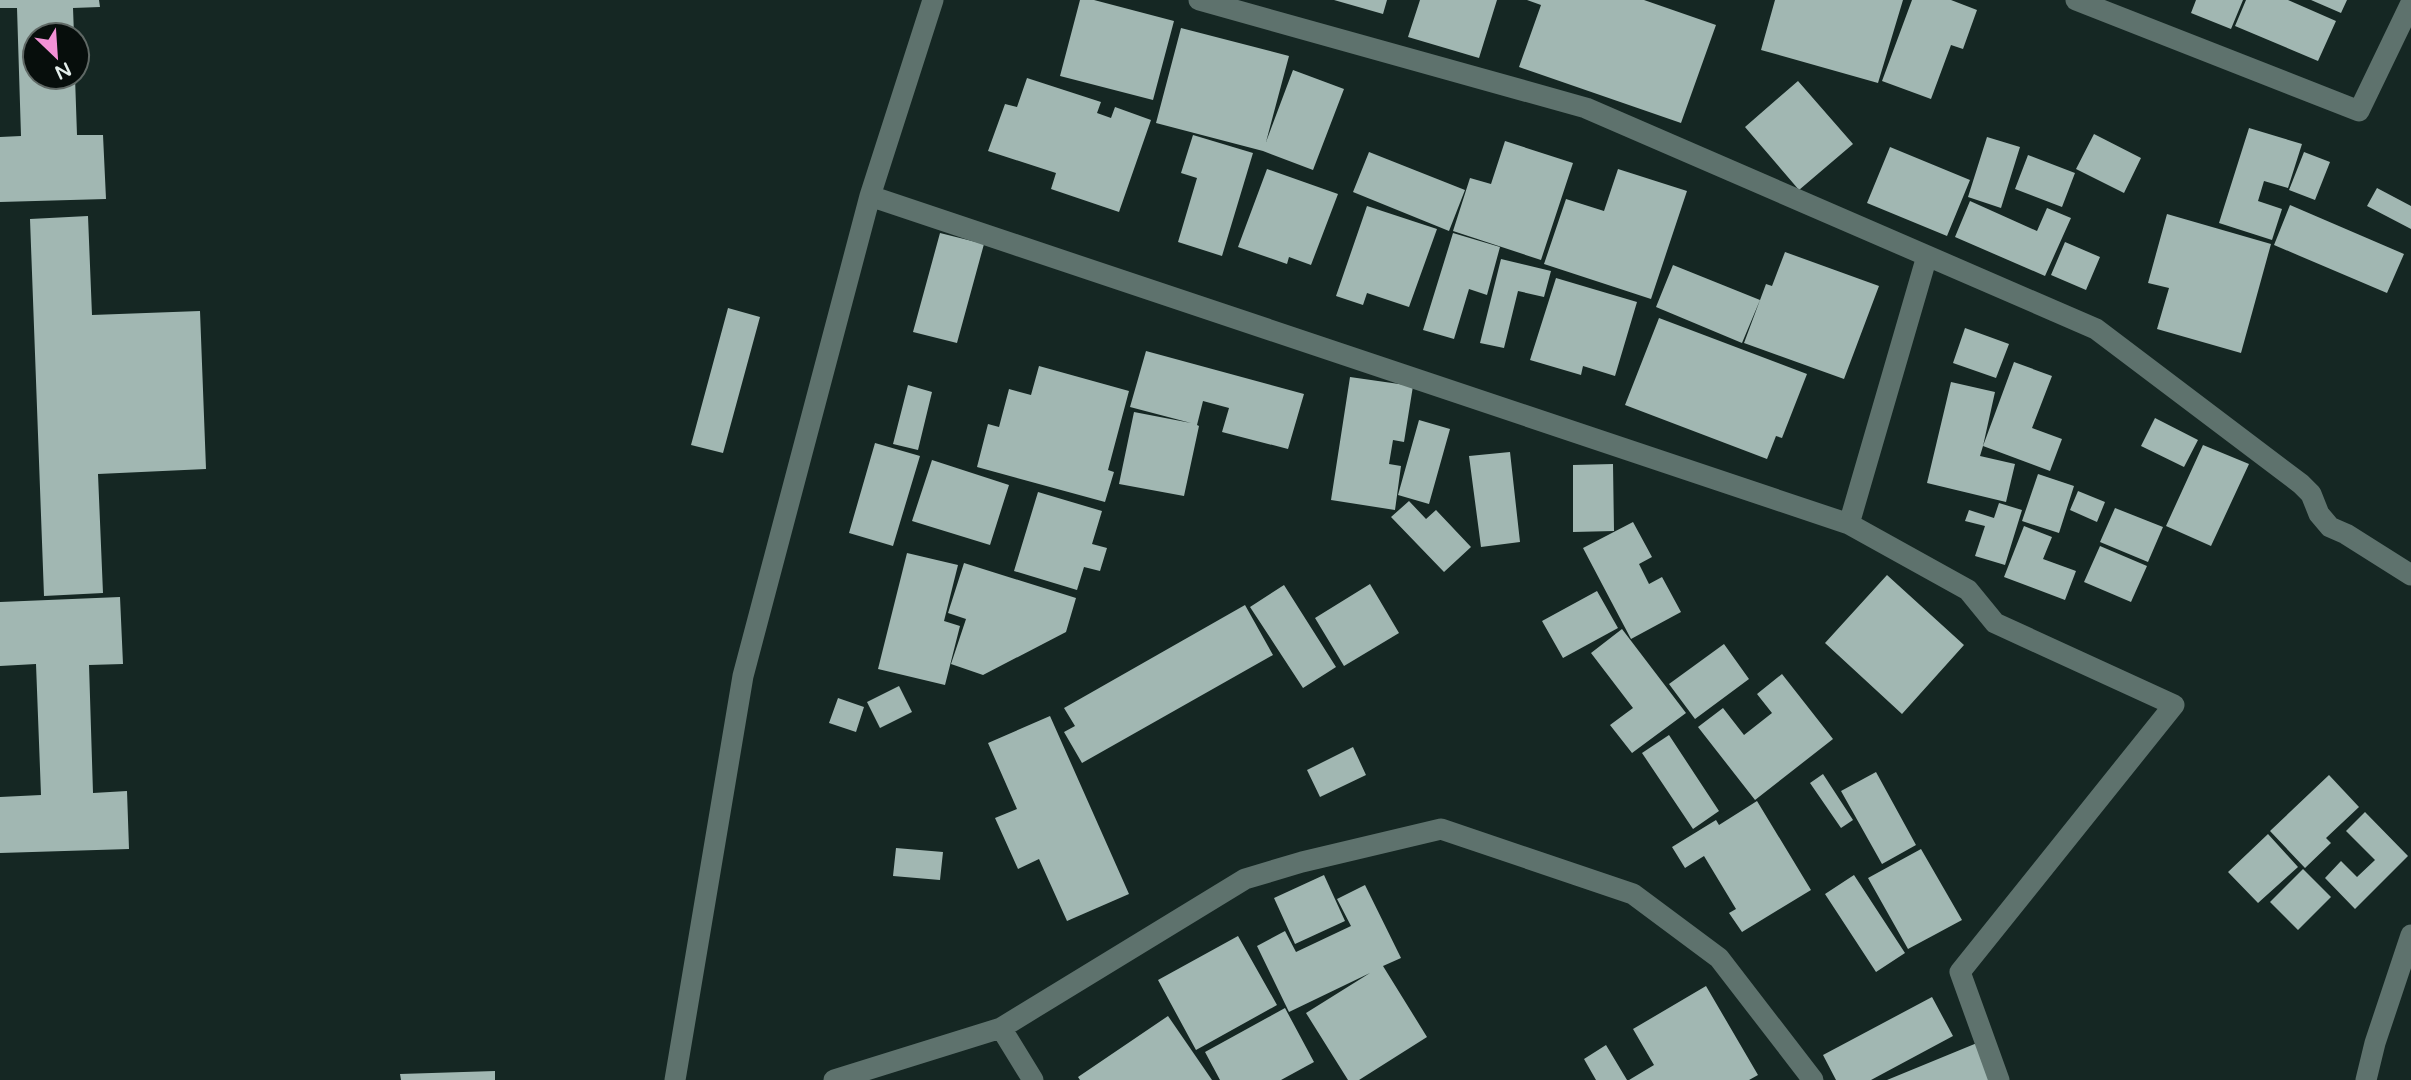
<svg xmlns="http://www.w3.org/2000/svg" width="2411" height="1080" viewBox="0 0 2411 1080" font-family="'Varela Round',sans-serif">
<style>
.building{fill:#a1b7b2}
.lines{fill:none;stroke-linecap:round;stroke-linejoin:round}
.minor{stroke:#5e726d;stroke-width:21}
</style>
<rect width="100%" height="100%" fill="#152723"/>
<path class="building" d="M 0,0 L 99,0 L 100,7 L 73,8 L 74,35 L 35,35 L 35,77 L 75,77 L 77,135 L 103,135 L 106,199 L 0,202 L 0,137 L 21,136 L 17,8 L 0,8 Z
M 1080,0 L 1094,0 L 1174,21 L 1153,100 L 1060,76 Z
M 1334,0 L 1387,0 L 1383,14 Z
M 1420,0 L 1497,0 L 1479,58 L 1408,37 Z
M 1527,0 L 1644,0 L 1716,25 L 1681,123 L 1519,67 L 1541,5 Z
M 1775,0 L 1903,0 L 1878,83 L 1761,50 Z
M 1912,0 L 1951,0 L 1977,10 L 1963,49 L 1951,45 L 1931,99 L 1882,81 Z
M 2196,0 L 2243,0 L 2231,29 L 2191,13 Z
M 2246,0 L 2288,0 L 2336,21 L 2318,61 L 2235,26 Z
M 2311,0 L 2347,0 L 2341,13 Z
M 1181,28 L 1289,56 L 1266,142 L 1293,70 L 1344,89 L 1313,170 L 1263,151 L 1156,123 Z
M 1027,78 L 1101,102 L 1097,113 L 1111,118 L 1115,107 L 1151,120 L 1119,212 L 1051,189 L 1056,173 L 988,151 L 1005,104 L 1017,107 Z
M 1798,81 L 1853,144 L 1799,190 L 1745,127 Z
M 2249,128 L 2302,144 L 2288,188 L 2264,181 L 2258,201 L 2282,209 L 2272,240 L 2219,223 Z
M 2094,134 L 2141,158 L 2124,193 L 2076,169 Z
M 1193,135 L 1253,153 L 1222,256 L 1178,242 L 1197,178 L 1181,173 Z
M 1987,137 L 2020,147 L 2001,208 L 1968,197 Z
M 1505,141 L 1573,163 L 1541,260 L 1453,231 L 1470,178 L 1491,184 Z
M 1890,147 L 1970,180 L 1947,236 L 1867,203 Z
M 1369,152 L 1465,190 L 1449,231 L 1353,192 Z
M 2304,152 L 2330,162 L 2315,200 L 2289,190 Z
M 2028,155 L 2075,173 L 2062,207 L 2015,189 Z
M 1267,169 L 1338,194 L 1311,265 L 1289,257 L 1287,264 L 1238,247 Z
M 1618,169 L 1687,191 L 1651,299 L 1544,264 L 1566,199 L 1604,211 Z
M 2377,188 L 2411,206 L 2411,229 L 2367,206 Z
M 1970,201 L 2037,231 L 2047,208 L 2071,218 L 2045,276 L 1955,237 Z
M 2290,205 L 2404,254 L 2387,293 L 2274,245 Z
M 1367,206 L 1437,229 L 1409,307 L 1367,293 L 1363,305 L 1336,296 Z
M 2167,214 L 2271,244 L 2241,353 L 2157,329 L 2169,288 L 2148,283 Z
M 88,216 L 92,315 L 200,311 L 206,469 L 98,474 L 103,593 L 44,596 L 30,219 Z
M 940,233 L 984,244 L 957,343 L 913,332 Z
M 1453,233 L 1500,247 L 1487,295 L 1469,289 L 1454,339 L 1423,330 Z
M 2065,242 L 2100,257 L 2086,290 L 2051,275 Z
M 1785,252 L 1879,286 L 1844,379 L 1744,343 L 1766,284 L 1772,286 Z
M 1501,259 L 1551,271 L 1544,297 L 1518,291 L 1504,348 L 1480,343 Z
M 1673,265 L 1760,300 L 1742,343 L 1656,307 Z
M 1556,278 L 1637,302 L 1615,376 L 1583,366 L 1581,375 L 1530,360 Z
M 728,308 L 760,317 L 723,453 L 691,445 Z
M 1659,318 L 1807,374 L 1782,438 L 1776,436 L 1767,459 L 1625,405 Z
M 1965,328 L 2009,344 L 1996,378 L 1953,363 Z
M 1146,351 L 1304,394 L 1288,449 L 1222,432 L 1229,408 L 1203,401 L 1197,425 L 1199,426 L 1184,496 L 1119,484 L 1134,412 L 1191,423 L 1130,407 Z
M 2014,362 L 2052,376 L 2032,428 L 2062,439 L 2050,471 L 1983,446 L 1980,456 L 2015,464 L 2006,502 L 1927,483 L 1951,382 L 1995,392 L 1983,446 Z
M 1039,366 L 1129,391 L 1108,470 L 1114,472 L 1105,502 L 977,467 L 988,424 L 999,427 L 1009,389 L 1031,395 Z
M 1350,377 L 1413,386 L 1404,442 L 1393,440 L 1389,464 L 1401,466 L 1395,510 L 1331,500 Z
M 908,385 L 932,392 L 918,450 L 893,444 Z
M 2155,418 L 2198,440 L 2184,467 L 2141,446 Z
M 1419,420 L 1450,429 L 1429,504 L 1398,495 Z
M 875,443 L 920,456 L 893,546 L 849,533 Z
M 2203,445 L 2249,464 L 2211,546 L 2166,526 Z
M 1510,452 L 1520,542 L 1481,547 L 1469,456 Z
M 932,460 L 1009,485 L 990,545 L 912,521 Z
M 1613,464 L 1614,531 L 1573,532 L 1573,465 Z
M 2038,474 L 2074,486 L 2059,533 L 2022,521 Z
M 2078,491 L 2105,502 L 2097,522 L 2070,510 Z
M 1038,492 L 1102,511 L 1092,544 L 1107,548 L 1100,571 L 1084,567 L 1077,590 L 1014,571 Z
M 1409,501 L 1426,519 L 1436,510 L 1471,547 L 1444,572 L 1391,517 Z
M 1999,503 L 2022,510 L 2005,565 L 1975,556 L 1985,526 L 1965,521 L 1969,510 L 1994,518 Z
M 2115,508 L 2163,527 L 2148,562 L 2100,542 Z
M 1633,522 L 1652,557 L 1639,564 L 1649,584 L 1662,577 L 1681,612 L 1631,639 L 1583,548 Z
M 2024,526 L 2052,537 L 2043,559 L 2076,571 L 2065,600 L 2004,577 Z
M 2100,546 L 2147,566 L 2131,602 L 2084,582 Z
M 907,553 L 958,565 L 944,621 L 960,626 L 945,685 L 878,669 Z
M 964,563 L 1076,598 L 1066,632 L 983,675 L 951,664 L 966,619 L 948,613 Z
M 1887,575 L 1964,645 L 1902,714 L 1825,643 Z
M 1370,584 L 1399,633 L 1344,666 L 1315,618 Z
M 1284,585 L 1336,667 L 1303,688 L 1250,607 Z
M 1597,591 L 1618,628 L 1563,658 L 1542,621 Z
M 120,597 L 123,664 L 89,665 L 93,793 L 127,791 L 129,849 L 0,853 L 0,797 L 41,795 L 36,664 L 0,666 L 0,602 Z
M 1245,605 L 1273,655 L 1082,763 L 1064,732 L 1075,726 L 1064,708 Z
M 1622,629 L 1686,713 L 1632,753 L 1610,725 L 1633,708 L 1591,653 Z
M 1724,644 L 1749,679 L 1695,719 L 1669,684 Z
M 1782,674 L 1833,739 L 1755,800 L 1698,727 L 1723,708 L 1744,735 L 1772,713 L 1757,694 Z
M 899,686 L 912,712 L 880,728 L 867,702 Z
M 838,698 L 864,707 L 856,732 L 829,723 Z
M 1050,716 L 1129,894 L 1067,921 L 1039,859 L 1018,869 L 995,818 L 1017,809 L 988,743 Z
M 1669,735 L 1719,811 L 1693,829 L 1642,753 Z
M 1353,747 L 1366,775 L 1320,797 L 1307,770 Z
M 1876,772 L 1916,845 L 1882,864 L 1841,791 Z
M 1823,774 L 1853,820 L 1841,828 L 1810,783 Z
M 2329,775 L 2359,807 L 2326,838 L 2331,843 L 2305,868 L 2270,831 Z
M 1757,801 L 1811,890 L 1742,932 L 1729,913 L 1736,909 L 1704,856 L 1685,868 L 1672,847 L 1716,820 L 1719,825 Z
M 2365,812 L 2408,856 L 2355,909 L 2325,878 L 2341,861 L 2357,877 L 2375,860 L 2346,831 Z
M 2268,834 L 2298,867 L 2258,903 L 2228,872 Z
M 896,848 L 943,852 L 940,880 L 893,876 Z
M 1921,849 L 1962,920 L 1908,949 L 1868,878 Z
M 2303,869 L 2331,897 L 2298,930 L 2270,902 Z
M 1324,875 L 1345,921 L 1295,944 L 1274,898 Z
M 1854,875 L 1905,953 L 1876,972 L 1825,894 Z
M 1365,885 L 1401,958 L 1383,966 L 1427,1037 L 1359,1080 L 1348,1080 L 1306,1013 L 1370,973 L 1289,1012 L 1257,946 L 1285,931 L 1296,952 L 1351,926 L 1337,899 Z
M 1238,936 L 1277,1005 L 1196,1050 L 1158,980 Z
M 1706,986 L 1758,1075 L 1749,1080 L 1629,1080 L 1654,1065 L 1633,1029 Z
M 1932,997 L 1953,1036 L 1871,1080 L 1836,1080 L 1823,1055 Z
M 1285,1008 L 1314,1062 L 1281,1080 L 1220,1080 L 1205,1052 Z
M 1168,1016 L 1212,1080 L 1080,1080 L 1078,1077 Z
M 1977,1043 L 1992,1078 L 1988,1080 L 1887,1080 Z
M 1606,1045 L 1627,1080 L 1596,1080 L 1584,1059 Z
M 495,1071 L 495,1080 L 401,1080 L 400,1074 Z"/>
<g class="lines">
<path class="minor" d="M 1199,0 L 1586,108 L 2096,329 L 2301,484 L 2311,494 L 2319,514 L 2330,527 L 2346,534 L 2411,575
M 2076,0 L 2359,111 L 2411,3
M 870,196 L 1849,524 L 1968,590 L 1995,623 L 2174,705 L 1960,972 L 1999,1080
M 1849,524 L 1927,256
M 1001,1028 L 1033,1080
M 675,1080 L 743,676 L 870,196 L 933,0
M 834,1080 L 1001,1028 L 1245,879 L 1302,862 L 1441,829 L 1633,894 L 1719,958 L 1813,1080
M 2366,1080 L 2375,1043 L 2411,935"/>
</g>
<g transform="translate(56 56) rotate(155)"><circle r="33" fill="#070e0c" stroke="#5f6865" stroke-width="2"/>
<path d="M0-5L12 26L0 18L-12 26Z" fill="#f391d6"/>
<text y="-10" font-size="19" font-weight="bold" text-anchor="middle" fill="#e3eeeb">N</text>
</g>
</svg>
